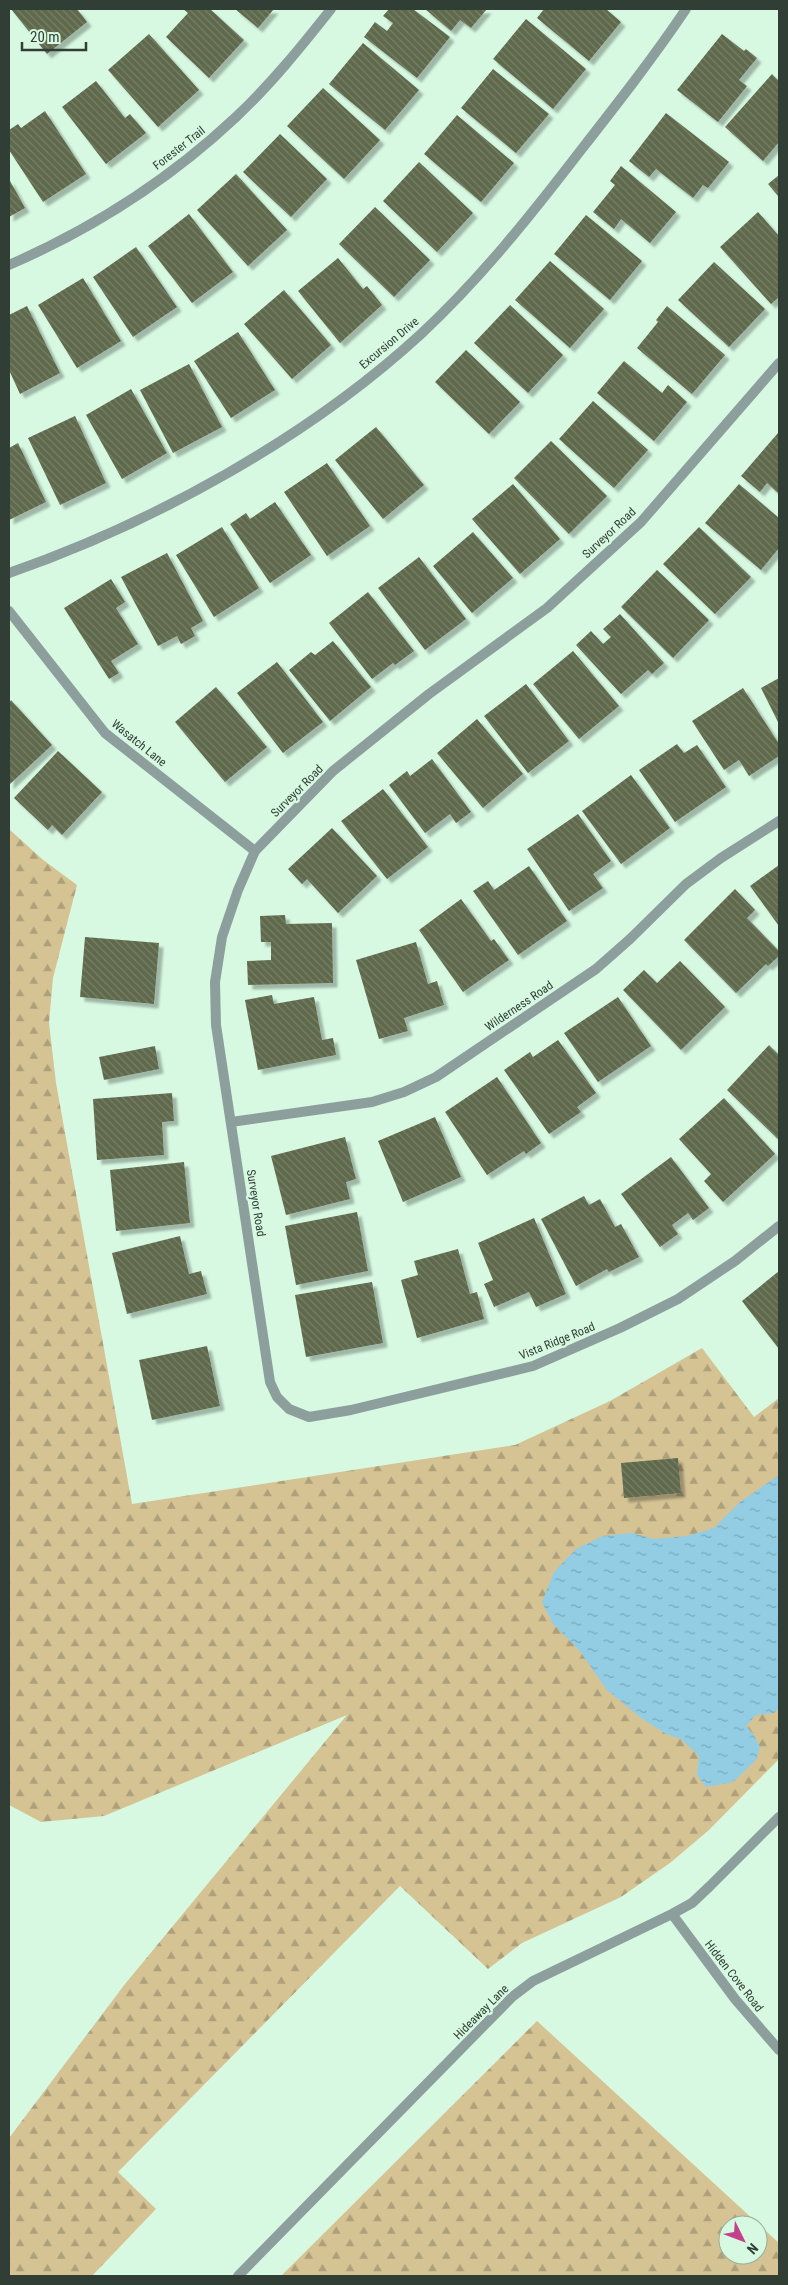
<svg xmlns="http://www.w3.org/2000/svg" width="788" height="2285" viewBox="0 0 788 2285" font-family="'Roboto Condensed',sans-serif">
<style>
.forest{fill:url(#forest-firs);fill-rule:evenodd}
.water{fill:url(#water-ripples)}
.building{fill:url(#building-back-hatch);filter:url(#shadow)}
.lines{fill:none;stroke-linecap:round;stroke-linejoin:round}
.minor{stroke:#8d9f9d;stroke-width:10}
.labels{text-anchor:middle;stroke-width:5;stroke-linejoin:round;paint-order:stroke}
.street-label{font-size:12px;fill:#313e35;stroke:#d7f9e2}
</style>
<defs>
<pattern id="forest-firs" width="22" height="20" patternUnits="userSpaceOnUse" patternTransform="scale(1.25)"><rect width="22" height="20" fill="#d5c394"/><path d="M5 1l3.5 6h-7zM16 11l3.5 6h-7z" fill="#ada07a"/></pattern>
<pattern id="water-ripples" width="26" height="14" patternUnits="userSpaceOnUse" patternTransform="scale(1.25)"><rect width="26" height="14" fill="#92cde3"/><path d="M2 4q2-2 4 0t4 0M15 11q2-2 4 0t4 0" fill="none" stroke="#78a8b9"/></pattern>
<pattern id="building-back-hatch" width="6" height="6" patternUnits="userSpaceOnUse" patternTransform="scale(1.25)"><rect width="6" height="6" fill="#5f694b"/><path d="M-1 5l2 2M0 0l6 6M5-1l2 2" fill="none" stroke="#788069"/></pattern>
<filter id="shadow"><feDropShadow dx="4.5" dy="4.5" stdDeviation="1" flood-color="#0004"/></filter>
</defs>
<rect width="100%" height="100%" fill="#d7f9e2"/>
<path class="forest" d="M 9,829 L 42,859 L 77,885 L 53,978 L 49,1023 L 56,1083 L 132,1504 L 515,1445 L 610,1401 L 702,1348 L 754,1417 L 779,1398 L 779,1759 L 709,1830 L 670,1863 L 621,1897 L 522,1943 L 488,1969 L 400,1886 L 118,2172 L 156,2209 L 92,2276 L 9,2276 L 9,2138 L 125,1984 L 347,1715 L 104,1816 L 41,1822 L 9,1805 Z
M 537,2021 L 779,2243 L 779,2276 L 281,2276 ZM 728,2225 L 758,2225 L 758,2255 L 728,2255 Z"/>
<path class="water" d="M 779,1475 L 779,1708 L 774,1713 L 756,1715 L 746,1726 L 754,1735 L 760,1748 L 756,1760 L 733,1782 L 706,1787 L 697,1775 L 699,1756 L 681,1739 L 666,1734 L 641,1718 L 607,1690 L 579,1650 L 553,1624 L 542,1602 L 554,1572 L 576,1549 L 603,1536 L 632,1533 L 654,1539 L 687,1536 L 714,1528 L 740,1502 Z"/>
<path class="building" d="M 11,9 L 77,9 L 87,22 L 47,54 Z
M 183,9 L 210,9 L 244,40 L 209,78 L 166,37 L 188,13 Z
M 235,9 L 274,9 L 258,28 Z
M 389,9 L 413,9 L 450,37 L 417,78 L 364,37 L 375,22 L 387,31 L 393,23 L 383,16 Z
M 425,9 L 487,9 L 471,28 L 460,20 L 451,31 Z
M 544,9 L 606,9 L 621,22 L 589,61 L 537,18 Z
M 526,19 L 586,69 L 553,109 L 493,59 Z
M 149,34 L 199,90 L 158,127 L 108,70 Z
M 722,34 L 744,51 L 746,49 L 757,58 L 739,80 L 747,86 L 718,122 L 677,90 Z
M 363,43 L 419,90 L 385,130 L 329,84 Z
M 493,69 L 549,114 L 516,153 L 461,108 Z
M 772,74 L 779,81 L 779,142 L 763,161 L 725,127 Z
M 96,81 L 125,118 L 130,114 L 146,133 L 106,164 L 62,107 Z
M 323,88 L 380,140 L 344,179 L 287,126 Z
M 45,111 L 86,174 L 43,202 L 9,150 L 9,130 L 18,124 L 21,128 Z
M 666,113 L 729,162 L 708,188 L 703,185 L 693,198 L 656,169 L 649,177 L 629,161 Z
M 457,115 L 514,163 L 481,202 L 424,154 Z
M 280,134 L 327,179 L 291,217 L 243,172 Z
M 419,162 L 473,213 L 437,252 L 383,201 Z
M 621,166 L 676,212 L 650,243 L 621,219 L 614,229 L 593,212 L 615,185 L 610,181 Z
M 236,174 L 287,230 L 248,266 L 197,210 Z
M 779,175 L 779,197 L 768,184 Z
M 9,179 L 25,208 L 9,217 Z
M 375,207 L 430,260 L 394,297 L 339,244 Z
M 758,212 L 779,236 L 779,297 L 771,304 L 720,247 Z
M 189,214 L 233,272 L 192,303 L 148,246 Z
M 586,215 L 642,261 L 610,300 L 554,254 Z
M 136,247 L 177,307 L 133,337 L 93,277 Z
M 338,258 L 363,289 L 367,286 L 382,305 L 340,343 L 298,291 Z
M 550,261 L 604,309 L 570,348 L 515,300 Z
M 714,262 L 765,309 L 729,347 L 678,300 Z
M 83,278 L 121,341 L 77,368 L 38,305 Z
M 284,290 L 331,345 L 292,379 L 244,324 Z
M 510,305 L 563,355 L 528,393 L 474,343 Z
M 27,306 L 60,373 L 20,394 L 9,370 L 9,315 Z
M 667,306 L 725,355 L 692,394 L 637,348 L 658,322 L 656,320 Z
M 238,332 L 275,390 L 231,418 L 194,361 Z
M 466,350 L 520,402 L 489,434 L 435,382 Z
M 624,361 L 662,393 L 668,385 L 687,402 L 654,441 L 597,393 Z
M 189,364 L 222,427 L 173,453 L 140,390 Z
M 131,389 L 167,453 L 122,479 L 86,415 Z
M 593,401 L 648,450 L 614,488 L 559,439 Z
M 75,416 L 106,483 L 60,505 L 28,438 Z
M 376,427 L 424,485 L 383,519 L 335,460 Z
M 778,433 L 779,494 L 767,483 L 760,492 L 741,476 Z
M 551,441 L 607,496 L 569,534 L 514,478 Z
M 18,443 L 46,502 L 9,520 L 9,448 Z
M 327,463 L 370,526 L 327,556 L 284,492 Z
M 513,484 L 560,539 L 520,574 L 472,519 Z
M 739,484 L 779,518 L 779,548 L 761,570 L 705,523 Z
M 275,502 L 311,555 L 270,583 L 230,524 L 246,513 L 250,519 Z
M 222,527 L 259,588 L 214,617 L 176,555 Z
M 699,527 L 751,577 L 715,614 L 663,564 Z
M 473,532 L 513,578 L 472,613 L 433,566 Z
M 167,553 L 203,621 L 191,628 L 195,636 L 181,644 L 177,636 L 158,646 L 121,577 Z
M 419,557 L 466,619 L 425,650 L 378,588 Z
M 657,570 L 709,620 L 673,658 L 621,607 Z
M 111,579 L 125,602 L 116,608 L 138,644 L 111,661 L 119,673 L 109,679 L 64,608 Z
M 368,592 L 414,651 L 395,665 L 393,663 L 372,679 L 329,623 Z
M 620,614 L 664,663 L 652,674 L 648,670 L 621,694 L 576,645 L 591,631 L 603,644 L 611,637 L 603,629 Z
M 333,641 L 371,687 L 330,721 L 289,670 L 311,652 L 315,655 Z
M 573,651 L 619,706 L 579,739 L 533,684 Z
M 277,662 L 323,722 L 283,753 L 237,693 Z
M 779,678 L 779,724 L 761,688 Z
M 526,684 L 569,741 L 528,773 L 484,716 Z
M 216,687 L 267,747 L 225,782 L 175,722 Z
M 743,688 L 779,744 L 779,756 L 749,776 L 739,760 L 724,770 L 692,721 Z
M 11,700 L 52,745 L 9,785 L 9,703 Z
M 477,719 L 523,774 L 483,808 L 437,753 Z
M 677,744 L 684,753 L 697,745 L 726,787 L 675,822 L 639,770 Z
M 58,751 L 102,792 L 62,835 L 52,825 L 48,830 L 14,798 Z
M 432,759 L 471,812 L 456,823 L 450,814 L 425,833 L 389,785 L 407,771 L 410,776 Z
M 631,775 L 670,828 L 621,864 L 582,811 Z
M 383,789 L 428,847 L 387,879 L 341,821 Z
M 578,814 L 611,861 L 593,874 L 603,888 L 569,911 L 527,849 Z
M 332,828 L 377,876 L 338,913 L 307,879 L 302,884 L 288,869 Z
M 779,865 L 779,926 L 750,886 Z
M 529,866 L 567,921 L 518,955 L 473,891 L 488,881 L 494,890 Z
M 735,889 L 755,910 L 747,918 L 779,951 L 779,956 L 768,966 L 766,964 L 736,993 L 684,940 Z
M 461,899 L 491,941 L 494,939 L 509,960 L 463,992 L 419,930 Z
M 285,915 L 286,924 L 332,923 L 333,983 L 248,985 L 247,961 L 271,960 L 271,942 L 261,942 L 260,916 Z
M 85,937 L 159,943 L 154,1004 L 80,997 Z
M 416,942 L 428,984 L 437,981 L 444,1005 L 404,1018 L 408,1031 L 379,1039 L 356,960 Z
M 680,961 L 725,1007 L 681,1050 L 623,990 L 644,970 L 657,983 Z
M 272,995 L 274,1004 L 314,997 L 322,1040 L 333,1038 L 336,1055 L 258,1070 L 245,1000 Z
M 618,997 L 651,1046 L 598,1082 L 564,1033 Z
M 558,1040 L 596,1093 L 577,1107 L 581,1112 L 549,1134 L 504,1070 L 530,1052 L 533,1057 Z
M 769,1045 L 779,1055 L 779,1140 L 727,1090 Z
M 155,1046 L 159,1069 L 104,1080 L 99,1057 Z
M 497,1077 L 541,1143 L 526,1154 L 524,1151 L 487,1175 L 445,1112 Z
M 172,1093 L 174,1121 L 162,1122 L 164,1155 L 97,1160 L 93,1099 Z
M 724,1098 L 775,1154 L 723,1202 L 704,1181 L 711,1174 L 679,1139 Z
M 435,1117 L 461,1177 L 403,1202 L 378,1141 Z
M 345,1137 L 356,1179 L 346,1182 L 350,1199 L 286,1215 L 271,1156 Z
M 671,1157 L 709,1208 L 693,1220 L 688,1213 L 672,1225 L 678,1234 L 660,1247 L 621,1194 Z
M 184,1162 L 190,1223 L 116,1231 L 110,1170 Z
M 584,1196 L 589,1205 L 600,1199 L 615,1227 L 621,1224 L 639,1257 L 609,1272 L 607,1269 L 576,1286 L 541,1219 Z
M 357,1212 L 368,1271 L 296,1285 L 285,1226 Z
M 534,1218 L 566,1294 L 536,1307 L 529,1292 L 494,1307 L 484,1284 L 493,1280 L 478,1243 Z
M 180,1236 L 189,1274 L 201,1271 L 207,1294 L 127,1314 L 112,1253 Z
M 458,1249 L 470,1294 L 477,1292 L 484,1319 L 417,1338 L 401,1280 L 418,1275 L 414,1261 Z
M 779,1271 L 779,1349 L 742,1301 Z
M 372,1282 L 383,1343 L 306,1357 L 295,1295 Z
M 207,1346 L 220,1406 L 152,1420 L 139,1360 Z
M 678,1458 L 681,1493 L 624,1498 L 621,1463 Z"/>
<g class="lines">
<path class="minor" d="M 9,265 C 92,229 170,179 236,117 C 271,84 301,47 331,9
M 779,363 L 641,522 L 547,608 L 429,694 L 333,771 L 255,851 L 238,890 L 222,937 L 215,982 L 216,1025 L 270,1382 L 277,1397 L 289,1409 L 309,1417 L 351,1410 L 533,1366 L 620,1328 L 678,1299 L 735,1261 L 779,1226
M 9,573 C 153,523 308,438 421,334 C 481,278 531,215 581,150 C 617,104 653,58 686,9
M 9,611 L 105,733 L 255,851
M 231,1122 L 372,1102 L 404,1092 L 436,1077 L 596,969 L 630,939 L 686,884 L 721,858 L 779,821
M 672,1914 L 735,1999 L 779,2050
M 238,2276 L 512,1997 L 533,1981 L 672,1914 L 692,1903 L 710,1886 L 779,1817"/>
</g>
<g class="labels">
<g class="street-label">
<text transform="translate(179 148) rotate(-38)" y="4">Forester Trail</text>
<text transform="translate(389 343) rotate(-40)" y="4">Excursion Drive</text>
<text transform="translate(609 533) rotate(-43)" y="4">Surveyor Road</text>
<text transform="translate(139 743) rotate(39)" y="4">Wasatch Lane</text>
<text transform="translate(297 791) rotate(-45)" y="4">Surveyor Road</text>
<text transform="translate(519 1006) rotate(-34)" y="4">Wilderness Road</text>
<text transform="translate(256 1203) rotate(81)" y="4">Surveyor Road</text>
<text transform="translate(557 1341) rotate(-22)" y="4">Vista Ridge Road</text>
<text transform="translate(734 1976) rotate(52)" y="4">Hidden Cove Road</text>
<text transform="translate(481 2012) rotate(-45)" y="4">Hideaway Lane</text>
</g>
</g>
<rect width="788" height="2285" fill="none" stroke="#313e35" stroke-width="20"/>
<g transform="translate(743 2240) rotate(132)"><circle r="24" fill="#d7f9e2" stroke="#95ae9d"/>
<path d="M0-4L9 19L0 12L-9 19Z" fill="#c3428b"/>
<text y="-8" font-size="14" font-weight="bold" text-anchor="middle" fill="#313e35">N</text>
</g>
<path d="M22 42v8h64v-8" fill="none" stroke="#313e35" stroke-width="2.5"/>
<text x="30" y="42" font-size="15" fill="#313e35" stroke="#d7f9e2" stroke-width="4" paint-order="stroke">20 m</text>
</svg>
